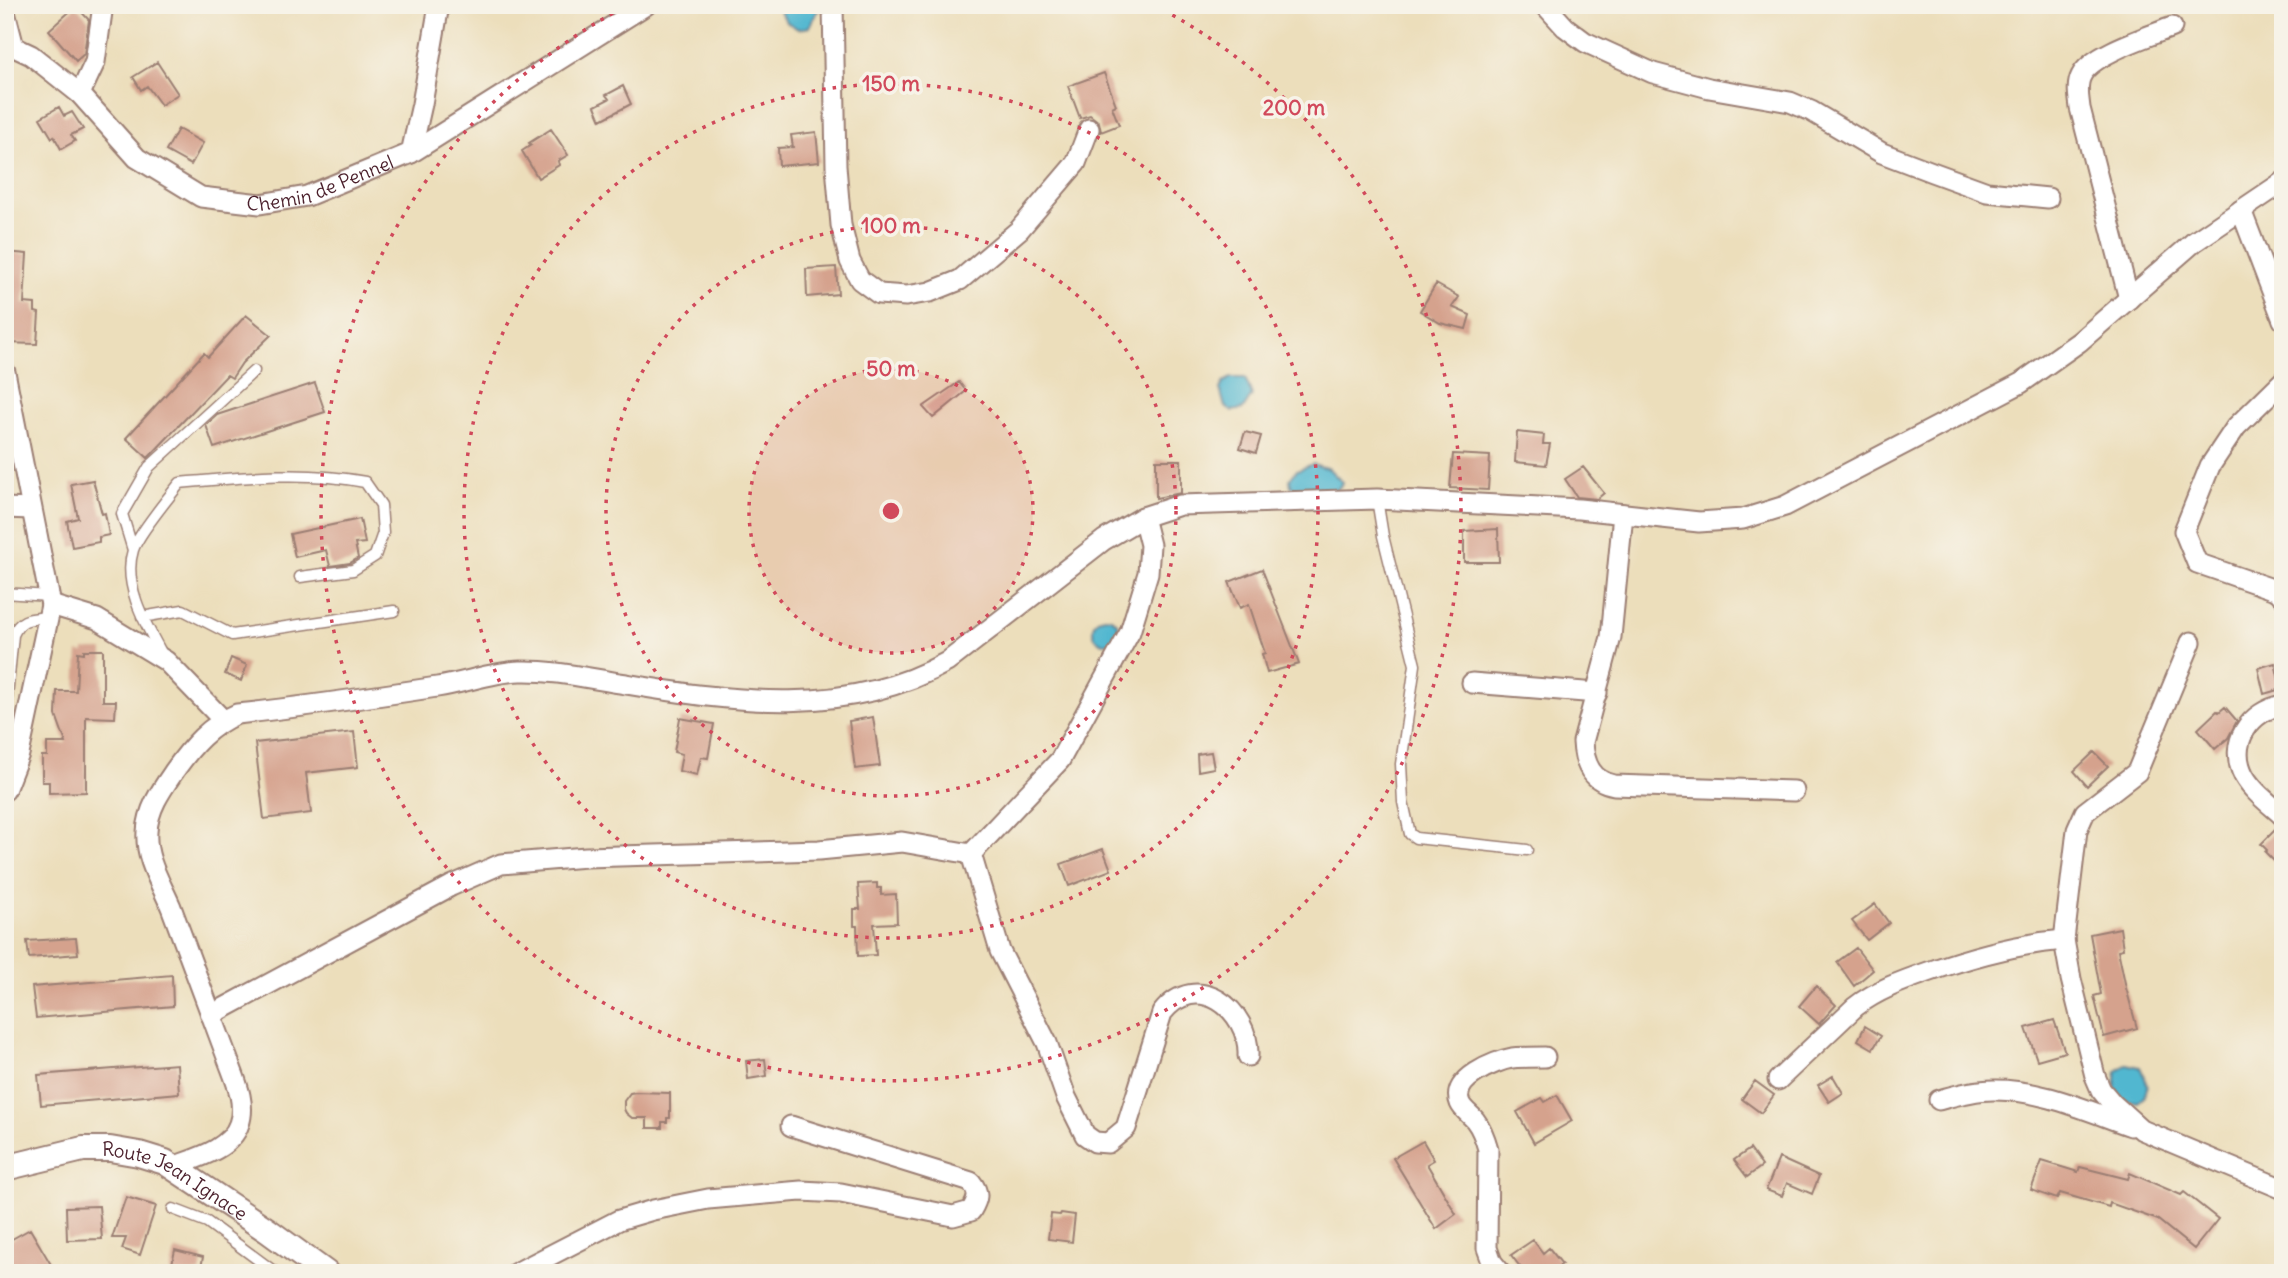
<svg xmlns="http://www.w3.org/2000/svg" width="2288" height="1278" viewBox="0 0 2288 1278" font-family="Delius,sans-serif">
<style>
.water{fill:#51b7d0;stroke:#4e6b7e;stroke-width:2}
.building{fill:#d5a28d}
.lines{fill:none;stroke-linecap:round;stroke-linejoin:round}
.service-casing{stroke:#9b7e73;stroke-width:13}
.minor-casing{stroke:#9b7e73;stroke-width:23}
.tertiary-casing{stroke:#9b7e73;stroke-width:28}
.service{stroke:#fff;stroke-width:10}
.minor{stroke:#fff;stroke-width:19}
.tertiary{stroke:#fff;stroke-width:24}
.ring{fill:none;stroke:#d1495b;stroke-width:3.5;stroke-dasharray:3.5 7}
.labels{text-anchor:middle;stroke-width:7;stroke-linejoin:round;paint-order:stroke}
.street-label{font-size:19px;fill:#4a1f2b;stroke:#f7f3e8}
.centre{fill:#d1495b;stroke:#f7f3e8;stroke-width:3.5}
.ring-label{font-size:21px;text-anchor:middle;font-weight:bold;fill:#d1495b;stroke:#f7f3e8;stroke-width:7;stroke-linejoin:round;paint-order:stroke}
</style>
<rect width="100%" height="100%" fill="#f7f3e8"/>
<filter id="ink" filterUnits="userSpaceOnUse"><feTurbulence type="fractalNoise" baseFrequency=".0143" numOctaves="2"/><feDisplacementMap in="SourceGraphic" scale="14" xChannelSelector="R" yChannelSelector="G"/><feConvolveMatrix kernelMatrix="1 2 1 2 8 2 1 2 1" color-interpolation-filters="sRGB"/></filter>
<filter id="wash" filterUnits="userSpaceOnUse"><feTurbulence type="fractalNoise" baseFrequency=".00686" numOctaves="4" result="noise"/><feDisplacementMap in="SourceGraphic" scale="28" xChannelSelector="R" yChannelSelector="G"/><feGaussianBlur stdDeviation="1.57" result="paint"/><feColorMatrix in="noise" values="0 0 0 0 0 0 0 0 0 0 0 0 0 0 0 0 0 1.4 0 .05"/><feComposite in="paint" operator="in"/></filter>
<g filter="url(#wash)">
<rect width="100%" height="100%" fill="#ecdebb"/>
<path class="water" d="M 776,5 L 821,5 L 809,27 L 798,29 L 787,22 Z
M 1231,378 L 1245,378 L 1252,395 L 1243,409 L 1232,411 L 1225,407 L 1220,389 L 1224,382 Z
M 1313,464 L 1329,469 L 1342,482 C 1337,500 1304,493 1291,486 L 1290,479 L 1297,470 Z
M1093 630a13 13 0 1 1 26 0a13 13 0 1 1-26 0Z
M 2127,1064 L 2140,1067 L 2148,1085 L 2144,1097 L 2138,1102 L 2123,1100 L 2115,1087 L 2117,1072 Z"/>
<g id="blocks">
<path class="building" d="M 76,6 L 89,20 L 84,54 L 76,61 L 49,30 Z
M 157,62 L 178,94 L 161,105 L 147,86 L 141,90 L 133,77 Z
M 1104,73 L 1116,105 L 1112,107 L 1119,125 L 1101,132 L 1099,122 L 1090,115 L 1080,118 L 1068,86 Z
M 623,86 L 631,104 L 601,120 L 595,106 L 609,99 L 606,95 Z
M 59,107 L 64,116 L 72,112 L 83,129 L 71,135 L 75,141 L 61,149 L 54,136 L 52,138 L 40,118 Z
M 178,129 L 203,143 L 191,165 L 166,151 Z
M 551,129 L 568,155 L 558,161 L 559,165 L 538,178 L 522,151 L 531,145 L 529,143 Z
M 816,132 L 819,162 L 779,166 L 778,148 L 793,147 L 791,135 Z
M 5,252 L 27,254 L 24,303 L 35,304 L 35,312 L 39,313 L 37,344 L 5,343 Z
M 836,267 L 838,294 L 807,297 L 806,269 Z
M 1436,284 L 1459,297 L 1452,307 L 1470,315 L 1466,329 L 1440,323 L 1420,311 Z
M 246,315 L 271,335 L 242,363 L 232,378 L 227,375 L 148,458 L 126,438 L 204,353 L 208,357 Z
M 959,382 L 966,391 L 933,418 L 923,407 Z
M 315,383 L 325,412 L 214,448 L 206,425 L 217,415 Z
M 1245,432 L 1261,436 L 1256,453 L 1240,448 Z
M 1517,432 L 1544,435 L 1543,444 L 1550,444 L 1546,465 L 1515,462 Z
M 1453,454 L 1490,456 L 1488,490 L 1450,488 Z
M 1156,460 L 1181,460 L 1181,493 L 1156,498 Z
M 1583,467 L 1604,493 L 1597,499 L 1577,497 L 1565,479 Z
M 93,480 L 102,514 L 105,513 L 109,535 L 99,537 L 99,542 L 72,547 L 67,521 L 78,518 L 71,484 Z
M 360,519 L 365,543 L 355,544 L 358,558 L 350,563 L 330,566 L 326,550 L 295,557 L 290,534 Z
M 1498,529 L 1499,562 L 1464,562 L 1464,531 Z
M 1262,569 L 1299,664 L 1267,673 L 1262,654 L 1265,653 L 1249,604 L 1240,608 L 1229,582 Z
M 84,650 L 103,650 L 103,701 L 116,701 L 115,718 L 86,717 L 86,792 L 49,793 L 49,782 L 42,782 L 42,756 L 47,756 L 47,743 L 66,743 L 56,715 L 57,691 L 76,691 L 78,652 L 84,653 Z
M 231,658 L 247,665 L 241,681 L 225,674 Z
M 2275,663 L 2281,689 L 2264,694 L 2258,668 Z
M 2225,707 L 2237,721 L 2228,738 L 2215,749 L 2198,729 L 2217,711 L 2219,712 Z
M 873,717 L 880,766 L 855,769 L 849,721 Z
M 680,718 L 714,724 L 708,758 L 701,757 L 697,775 L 679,771 L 682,754 L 674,752 Z
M 354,732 L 358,767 L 306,773 L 311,813 L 264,819 L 255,743 Z
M 1211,752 L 1214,768 L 1198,771 L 1197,754 Z
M 2094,752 L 2108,766 L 2087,786 L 2074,771 Z
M 2276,829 L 2281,835 L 2283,833 L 2283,870 L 2265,852 L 2267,850 L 2261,844 Z
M 1103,849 L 1111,870 L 1069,886 L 1061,864 Z
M 877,883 L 877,888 L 881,888 L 881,895 L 896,894 L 897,923 L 874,924 L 876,955 L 858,956 L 857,926 L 854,926 L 854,909 L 860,909 L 858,884 Z
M 1875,904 L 1889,923 L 1867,940 L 1852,921 Z
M 2120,928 L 2123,949 L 2118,950 L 2126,988 L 2137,1028 L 2104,1037 L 2094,996 L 2101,994 L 2090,934 Z
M 76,938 L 78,954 L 29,958 L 27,941 Z
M 1856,948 L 1873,970 L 1854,986 L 1837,962 Z
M 172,975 L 173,1006 L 36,1018 L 32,987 Z
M 1816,986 L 1836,1005 L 1819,1024 L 1799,1006 Z
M 2054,1020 L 2065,1052 L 2037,1060 L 2026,1028 Z
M 1865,1026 L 1881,1036 L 1873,1049 L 1858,1040 Z
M 765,1059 L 767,1076 L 748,1079 L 746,1061 Z
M 177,1064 L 179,1093 L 41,1105 L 38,1075 Z
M 1833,1076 L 1843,1093 L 1829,1102 L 1818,1085 Z
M 1755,1081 L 1774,1095 L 1761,1113 L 1742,1099 Z
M 636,1092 L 670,1093 L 670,1118 L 667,1118 L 667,1122 L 662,1122 L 662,1128 L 647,1128 L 647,1118 L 632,1118 L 626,1113 L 624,1109 L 624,1101 L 630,1093 Z
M 1557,1095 L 1572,1121 L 1534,1143 L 1517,1112 L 1542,1098 L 1545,1102 Z
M 1423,1141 L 1434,1160 L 1427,1164 L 1456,1214 L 1436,1229 L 1393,1158 Z
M 1750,1149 L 1762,1166 L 1747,1177 L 1734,1160 Z
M 1779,1158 L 1819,1176 L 1812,1194 L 1787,1183 L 1782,1196 L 1766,1190 Z
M 2042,1161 L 2078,1172 L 2080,1167 L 2128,1179 L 2130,1173 L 2181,1195 L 2184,1192 L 2218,1219 L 2194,1249 L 2158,1220 L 2110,1203 L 2109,1207 L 2060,1193 L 2057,1199 L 2031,1190 Z
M 126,1197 L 156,1206 L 140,1255 L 122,1249 L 126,1238 L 112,1238 Z
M 99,1206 L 102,1239 L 67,1240 L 66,1207 Z
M 1061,1213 L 1075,1215 L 1072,1242 L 1048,1239 L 1051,1214 L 1060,1215 Z
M 30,1229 L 56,1273 L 15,1273 L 5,1257 L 5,1243 Z
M 1533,1240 L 1543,1253 L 1549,1248 L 1562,1264 L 1550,1273 L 1525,1273 L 1511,1255 Z
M 175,1250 L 203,1257 L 200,1273 L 170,1273 Z"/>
</g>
</g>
<g filter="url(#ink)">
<use href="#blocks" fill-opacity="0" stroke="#9b7e73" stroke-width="2"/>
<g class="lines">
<defs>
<path id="service" d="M 1377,499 L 1383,536 L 1415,665 L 1401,764 L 1403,802 L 1410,834 L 1416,838 L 1527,850
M 133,550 L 122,514 L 149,467 L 254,371
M 5,593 L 48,596
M 142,617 L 183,610 L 232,635 L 394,611
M 162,654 C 146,625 122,585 133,550 C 138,534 169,497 180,483 C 242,477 304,470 365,482 L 381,505 L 383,533 L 375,556 L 353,570 L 300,577
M 5,717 L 13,635 C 21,617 31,619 48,617
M 173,1209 L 207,1222 L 276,1273"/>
<g id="minor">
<path d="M 833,5 L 836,166 L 841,225 L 850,261 L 860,280 L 879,294 L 906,296 L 930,292 L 960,280 L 1019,230 L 1076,163 L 1089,129"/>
<path d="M 1545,5 L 1565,27 L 1585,42 L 1653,73 L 1709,88 L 1790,102 L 1811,111 L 1882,153 L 1932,172 L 1987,192 L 2048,198"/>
<path d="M 5,12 L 14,47"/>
<path id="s1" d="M 5,45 L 14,47 L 31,55 L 80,94 L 137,158 L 201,197 L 260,204 L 307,196 L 411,153 L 646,5"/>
<path d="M 80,94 L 95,62 L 103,5"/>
<path d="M 411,153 L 422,104 L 439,5"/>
<path d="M 2241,210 L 2283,320"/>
<path d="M 2129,299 L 2080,108 C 2079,98 2076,86 2081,76 C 2091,54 2150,36 2172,27"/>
<path d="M 5,372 L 51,605 L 19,754 L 5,790"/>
<path d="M 2283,381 L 2236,427 L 2210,466 L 2184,531 L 2197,563 L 2278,591 L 2283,597"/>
<path d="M 5,508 L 31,509"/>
<path d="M 1623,514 L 1611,637 L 1583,742 C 1584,764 1592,781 1614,785 L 1794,791"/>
<path d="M 51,605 L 97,619 L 166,661 L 223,720"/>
<path d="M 1472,683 L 1597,693"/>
<path d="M 2283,705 C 2250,711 2227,743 2244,776 C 2253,792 2270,804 2283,816"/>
<path d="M 971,854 L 1000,951 L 1047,1043 L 1066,1097 L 1085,1135 L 1095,1142 L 1108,1143 L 1126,1128 L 1162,1013 C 1196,969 1250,1009 1248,1056"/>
<path d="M 971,854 L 1060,760 L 1130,632 L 1148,573 L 1150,545 L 1143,517"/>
<path d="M 2064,940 L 2077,830 L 2085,812 L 2137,772 L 2191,642"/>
<path d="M 211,1015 L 451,886 L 501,864 L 586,857 L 819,850 L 902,842 L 971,854"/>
<path d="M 1778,1080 L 1855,1007 C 1877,990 1902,981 1928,972 C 1973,956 2016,944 2064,940 L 2071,979 L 2095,1076 L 2101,1090 L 2112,1103 L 2142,1130 L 2283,1189"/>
<path d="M 1939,1100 C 1956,1095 1975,1090 1993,1090 C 2040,1089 2088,1111 2131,1126"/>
<path d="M 175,1166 C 197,1158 231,1149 239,1124 C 247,1102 234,1077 227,1057 C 208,1007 190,957 171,907 C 161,883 145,859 147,832 C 148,808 162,789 175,770 C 192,746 209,726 237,714 C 304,707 371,697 437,687 C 465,683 492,672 520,671 C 555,670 591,679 626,684 C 734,702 847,718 947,662 L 1104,540 L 1143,517 L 1180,505 L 1377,499 L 1579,509 L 1699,522 L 1743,519 L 1785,506 L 2021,383 L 2079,342 L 2194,242 L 2283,182"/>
<path d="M 516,1273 L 619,1220 L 653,1210 L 708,1199 L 801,1191 L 841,1193 L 953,1216 L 971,1211 C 978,1199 980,1193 971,1182 L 791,1126"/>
<path d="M 1501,1273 L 1492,1262 L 1487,1248 L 1488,1149 C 1485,1138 1482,1129 1475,1120 C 1470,1114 1463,1110 1460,1103 C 1450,1079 1495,1061 1512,1058 C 1523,1057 1534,1057 1545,1057"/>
</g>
<g id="tertiary">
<path id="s2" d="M 5,1168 L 83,1149 L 110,1149 L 139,1154 L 165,1162 L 267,1230 L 326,1273"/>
</g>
</defs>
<use href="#service" class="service-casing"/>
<use href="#minor" class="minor-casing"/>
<use href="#tertiary" class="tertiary-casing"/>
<use href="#service" class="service"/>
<use href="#minor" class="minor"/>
<use href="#tertiary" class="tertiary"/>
</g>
</g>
<circle cx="891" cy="511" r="142" fill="#d1495b" fill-opacity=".12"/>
<g class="ring">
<circle cx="891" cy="511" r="142"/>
<circle cx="891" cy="511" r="285"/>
<circle cx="891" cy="511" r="427"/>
<path d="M1154 5A570 570 0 1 1 628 5"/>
</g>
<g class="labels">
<g class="street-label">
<text dy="7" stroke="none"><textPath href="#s1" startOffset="374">Chemin de Pennel</textPath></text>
<text dy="7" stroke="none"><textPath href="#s2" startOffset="180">Route Jean Ignace</textPath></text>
</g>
</g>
<circle cx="891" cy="511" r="10" class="centre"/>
<g class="ring-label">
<text x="891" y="91">150 m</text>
<text x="1294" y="115">200 m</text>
<text x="891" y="233">100 m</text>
<text x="891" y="376">50 m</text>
</g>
<rect width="2288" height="1278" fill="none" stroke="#f7f3e8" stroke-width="28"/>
</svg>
